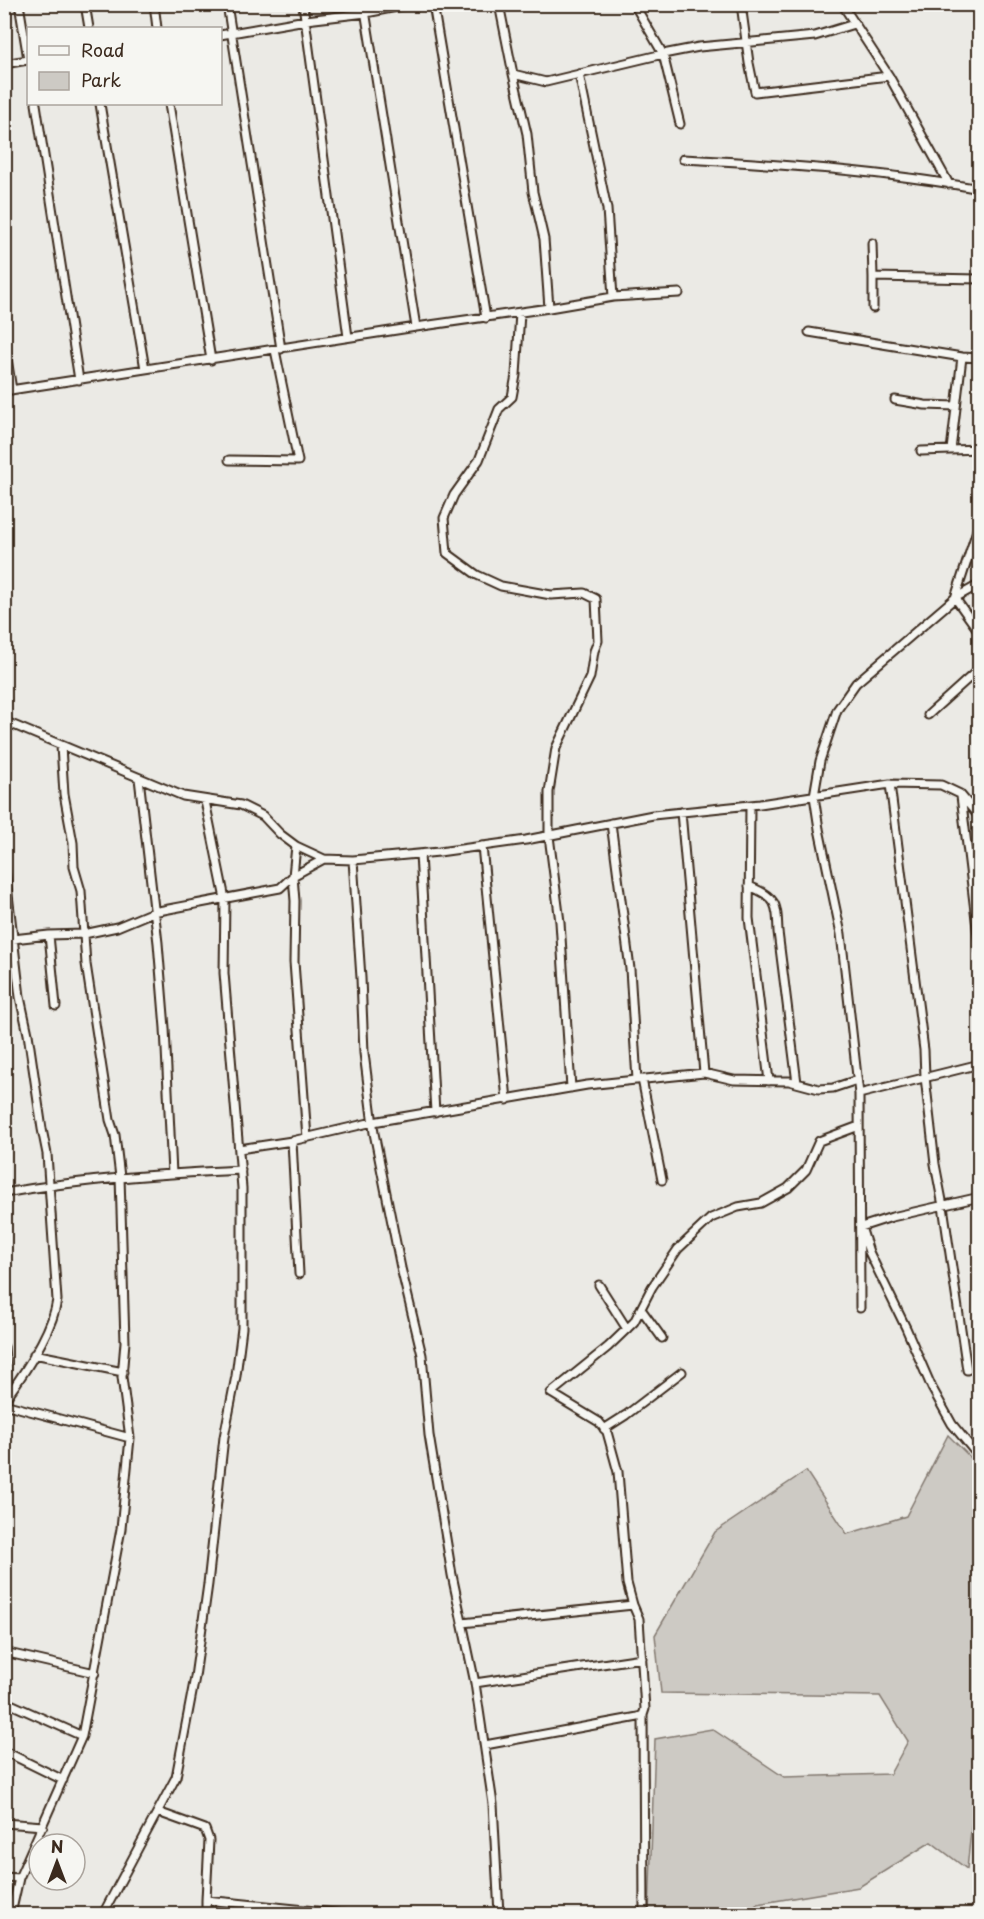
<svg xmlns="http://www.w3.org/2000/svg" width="984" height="1919" viewBox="0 0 984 1919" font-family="'Playpen Sans',sans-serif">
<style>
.green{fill:#cdcac4;stroke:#847a71;stroke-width:1.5}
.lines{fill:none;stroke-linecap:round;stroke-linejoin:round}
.minor-casing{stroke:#3b2a1e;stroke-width:11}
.minor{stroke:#f6f6f2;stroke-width:7}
</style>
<rect width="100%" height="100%" fill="#ebeae5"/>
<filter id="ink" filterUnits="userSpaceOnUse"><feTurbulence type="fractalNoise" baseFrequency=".0167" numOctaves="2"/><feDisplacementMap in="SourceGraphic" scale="12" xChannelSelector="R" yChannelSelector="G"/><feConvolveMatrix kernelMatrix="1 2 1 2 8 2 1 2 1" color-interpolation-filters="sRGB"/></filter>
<g filter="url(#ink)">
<path class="green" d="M 948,1435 L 980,1467 L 980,1813 L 973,1811 L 967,1869 L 931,1842 L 859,1887 L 757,1904 L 749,1914 L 649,1914 L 655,1739 L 712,1729 L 784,1777 L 890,1774 L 908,1741 L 880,1696 L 661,1693 L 655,1635 L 715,1532 L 806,1471 L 847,1534 L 906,1516 Z"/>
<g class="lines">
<defs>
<path id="minor" d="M 19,4 L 28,59
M 85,4 L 89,28
M 154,4 L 157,28
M 227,4 L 281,349
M 303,4 L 348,337
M 364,4 L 416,327
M 433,4 L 486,318
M 499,4 L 513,74 L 527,134 L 533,192 L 544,239 L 549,308
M 634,4 L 663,54 L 680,124
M 741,4 L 749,63 L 755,92 L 889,76
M 842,4 L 889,76 L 949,184
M 220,35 L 306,20 L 366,13 L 412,4
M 4,64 L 28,60
M 513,74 L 546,82 L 663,54 L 699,47 L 815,36 L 854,24
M 579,74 L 607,209 L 613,297
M 36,104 L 79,380
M 100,104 L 145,369
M 169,104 L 211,360
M 683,159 C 782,164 882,171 980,189
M 872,243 L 873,277 L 980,279
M 873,277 L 873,308
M 520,313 L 516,375 L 512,397 L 499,409 L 479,460 L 454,495 L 444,518 L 447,553 L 477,575 L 501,586 L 551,595 L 584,593 L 596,599 L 598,641 L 594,651 L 590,677 L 556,748 L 549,792 L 549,836 L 560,922 L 571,1088
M 809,332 L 962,357
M 4,339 L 12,390
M 4,391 L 416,327 L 549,308 L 613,297 L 679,293
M 895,400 L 925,405 L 956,406
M 951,450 L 962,357 L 980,358
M 921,451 L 980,449
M 229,460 L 298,461 L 275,350
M 980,584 L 955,598 L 980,633
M 928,715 L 980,668
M 4,721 L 183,796 L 241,805 L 263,816 L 280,834 L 296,846 L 324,859 L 353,860 L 439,852 L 526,840 L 653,815 L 760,804 L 890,784 L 941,785 L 960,794 L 980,818
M 139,778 L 158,943 L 165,1028 L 172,1174
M 890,784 L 924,1050 L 925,1077 L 935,1164 L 943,1206 L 967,1370
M 961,796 L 980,952
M 750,805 L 749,918 L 769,1081
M 681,812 L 704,1073
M 611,823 L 630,969 L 637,1080
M 482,846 L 507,1100
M 420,854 L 435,1112
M 4,860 L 20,997 L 28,1034 L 42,1129 L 47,1154 L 57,1300 C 53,1331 23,1375 4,1401
M 353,860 L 361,978 L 364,1053 L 374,1133 L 401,1268 L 422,1355 L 429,1435 L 452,1575 L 475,1683 L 493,1804 L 499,1914
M 749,886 C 777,897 777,904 778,932 L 797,1083
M 49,935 L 56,1006
M 4,940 L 49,935 L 84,934 L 117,927 L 153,912 L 280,888 L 293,876 L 296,846
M 642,1079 L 662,1180
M 859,1094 L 980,1064
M 307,1138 L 294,962 L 295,901 L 293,876 L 324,859
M 292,1141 L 299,1274
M 239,1149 L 292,1141 L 373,1122 L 587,1085 L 704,1073 L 734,1080 L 789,1081 L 819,1089 L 833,1088 L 857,1080
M 4,1193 C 83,1179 161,1174 241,1170
M 980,1197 L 892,1217 L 861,1227 L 869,1252 L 906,1328 L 932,1388 L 952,1424 L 980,1458
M 599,1285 L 627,1329
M 860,1308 L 859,1094 L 841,934 L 819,829 L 814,796 L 820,761 L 837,710 L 856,683 L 955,598 L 980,521
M 641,1309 L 662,1338
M 4,1347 L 8,1395
M 34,1354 L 123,1372
M 4,1404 L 130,1438
M 604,1429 L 626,1415 L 682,1372
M 462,1623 L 633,1605
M 4,1652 L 95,1673
M 475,1683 L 642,1658
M 4,1701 L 82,1736
M 643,1715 L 644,1914
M 485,1745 L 638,1717 L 643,1715 L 645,1709 L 639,1619 L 633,1605 L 627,1583 L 618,1472 L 607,1432 L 599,1422 L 551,1393 L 608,1347 L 634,1322 L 652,1287 L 678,1249 L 711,1218 L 738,1207 L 761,1203 L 788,1188 L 806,1170 L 819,1141 L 859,1126
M 4,1751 L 63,1780
M 158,1812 L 205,1829 L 209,1840 L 206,1900
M 4,1823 L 43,1826
M 4,1877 L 19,1878
M 11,1914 L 19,1878 L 82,1736 L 121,1529 L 130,1438 L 122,1377 L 125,1342 L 120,1177 L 115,1135 L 110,1120 L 86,964 L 81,891 L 74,867 L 73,843 L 64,794 L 61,746
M 103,1914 L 176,1777 L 195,1677 L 208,1584 L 224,1437 L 236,1376 L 242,1328 L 242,1188 L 224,973 L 225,899 L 205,801
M 206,1914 L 206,1900 L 345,1914"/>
</defs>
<use href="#minor" class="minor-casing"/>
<use href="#minor" class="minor"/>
</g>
</g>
<rect width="984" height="1919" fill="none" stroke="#f6f6f2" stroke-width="24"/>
<rect x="12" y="12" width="960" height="1895" fill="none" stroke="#3b2a1e" stroke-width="2" filter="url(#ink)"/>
<rect x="27" y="27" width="195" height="78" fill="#f6f6f2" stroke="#aba49d" stroke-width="1.5"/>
<rect x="39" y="46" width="30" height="9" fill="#f6f6f2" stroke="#aba49d" stroke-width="1.5"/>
<text x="81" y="57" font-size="18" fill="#3b2a1e">Road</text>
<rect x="39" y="72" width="30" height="18" fill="#cdcac4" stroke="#aba49d" stroke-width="1.5"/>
<text x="81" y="87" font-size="18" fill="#3b2a1e">Park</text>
<g transform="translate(57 1862)"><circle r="28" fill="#f6f6f2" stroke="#aba49d" stroke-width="1.5"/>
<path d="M0-4.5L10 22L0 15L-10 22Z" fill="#3b2a1e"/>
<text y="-9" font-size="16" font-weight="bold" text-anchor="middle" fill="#3b2a1e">N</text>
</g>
</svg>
